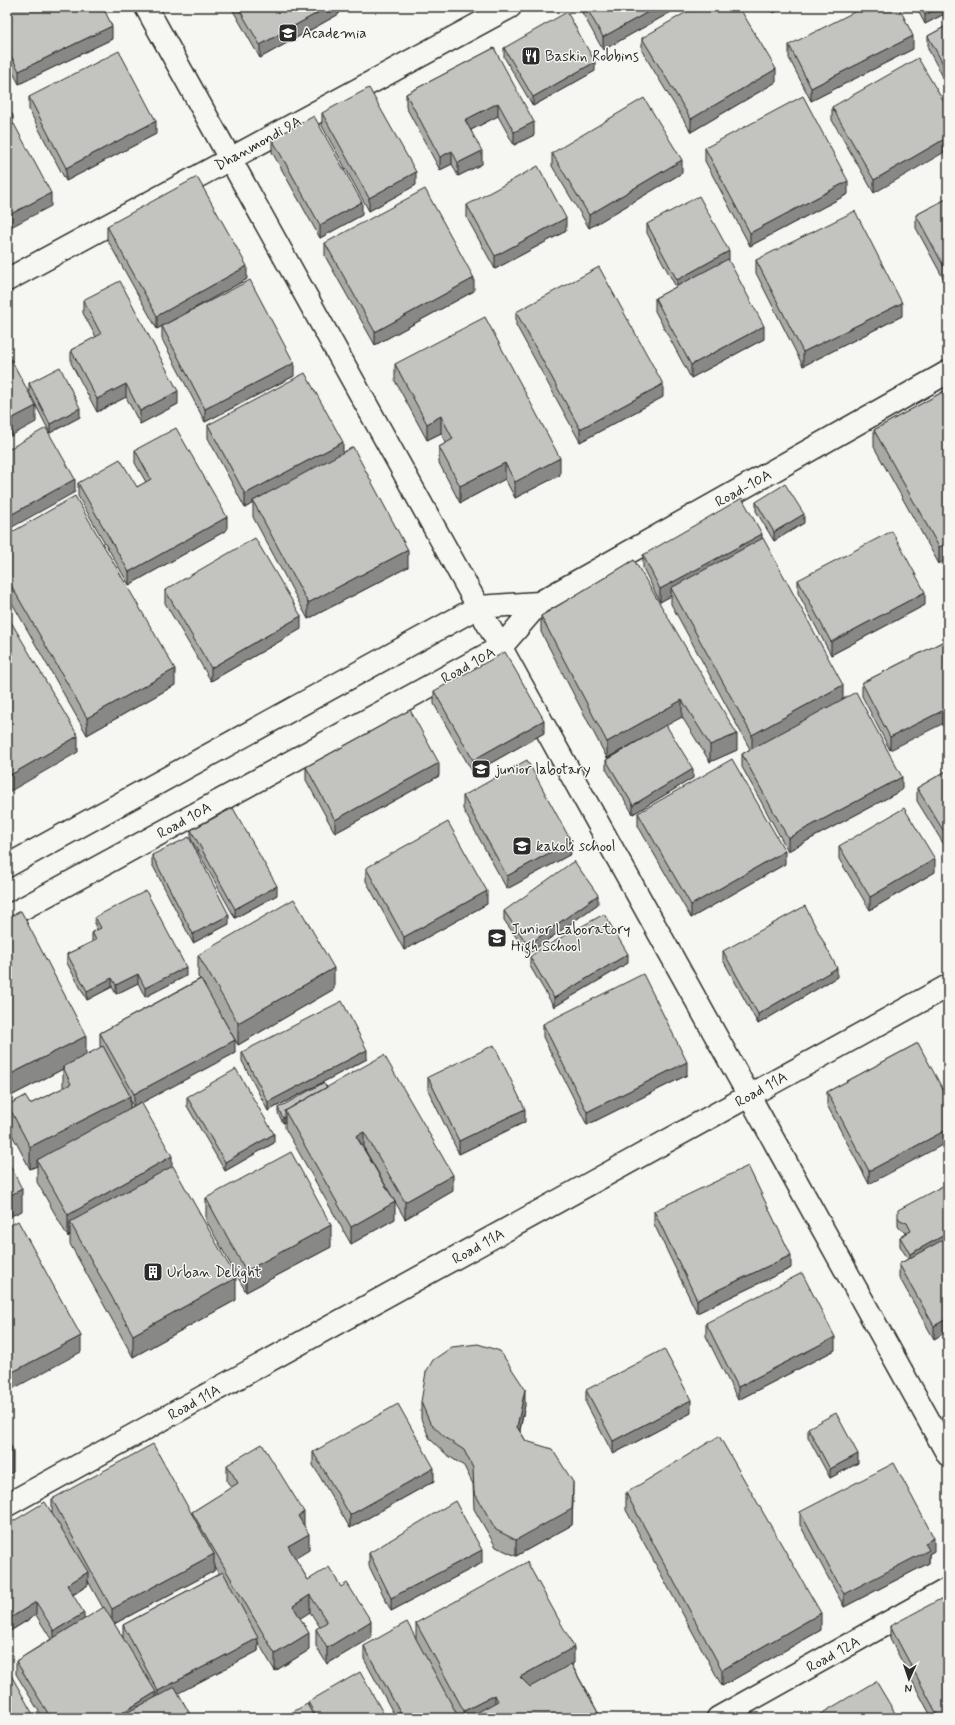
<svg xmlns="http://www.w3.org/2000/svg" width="955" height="1725" viewBox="0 0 955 1725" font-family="Mynerve,sans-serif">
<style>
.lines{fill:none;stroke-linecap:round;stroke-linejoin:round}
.street-casing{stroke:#2b2b2b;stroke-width:25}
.street{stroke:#f6f6f2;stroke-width:22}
.wall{fill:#a8a8a5;stroke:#2b2b2b;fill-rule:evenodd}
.shaded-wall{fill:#888886;stroke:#2b2b2b}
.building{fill:#c3c3c0;stroke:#2b2b2b}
.labels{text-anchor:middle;stroke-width:3;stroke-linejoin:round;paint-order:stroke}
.poi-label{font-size:15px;fill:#2b2b2b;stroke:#f6f6f2;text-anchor:start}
.street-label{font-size:15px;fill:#2b2b2b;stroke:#f6f6f2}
</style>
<rect width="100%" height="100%" fill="#f6f6f2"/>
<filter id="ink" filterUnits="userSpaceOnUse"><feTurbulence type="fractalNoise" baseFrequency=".025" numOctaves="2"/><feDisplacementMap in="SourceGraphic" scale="8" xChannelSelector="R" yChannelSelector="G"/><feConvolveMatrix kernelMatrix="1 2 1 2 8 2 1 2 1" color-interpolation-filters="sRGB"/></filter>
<g filter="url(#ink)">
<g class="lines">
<defs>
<path id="street" d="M 146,7 L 948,1455
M 7,280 L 510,7
M 7,866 L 478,607 L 539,603
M 7,917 L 501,647 L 539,603 L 948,372
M 7,1505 L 948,986
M 718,1718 L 948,1589"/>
</defs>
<use href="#street" class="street-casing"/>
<use href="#street" class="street"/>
</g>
<path class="wall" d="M 7,7 L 112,39 L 19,84 L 7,61 Z
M 231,7 L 339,7 L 339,14 L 260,58 Z
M 579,7 L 680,7 L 603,50 Z
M 770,7 L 785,7 L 773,13 Z
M 916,7 L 948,7 L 948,12 L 925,24 Z
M 948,25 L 948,86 L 928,49 L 928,36 Z
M 642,38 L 776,82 L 691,132 L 642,51 Z
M 789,45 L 913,49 L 811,101 L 789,58 Z
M 494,48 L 534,135 L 514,145 L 498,116 L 471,130 L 482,164 L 458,176 L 452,164 L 440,170 L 406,107 L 406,94 Z
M 504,48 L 595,71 L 533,106 L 504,57 Z
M 29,97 L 156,134 L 66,181 L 29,110 Z
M 832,107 L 948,109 L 874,193 L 832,120 Z
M 322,113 L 416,185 L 369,211 L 322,126 Z
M 272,139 L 362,215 L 320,238 L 272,152 Z
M 705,148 L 848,194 L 750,246 L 705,161 Z
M 552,153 L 682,173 L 589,228 L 552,166 Z
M 948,198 L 948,287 L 916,228 L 916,215 Z
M 467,205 L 566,231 L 495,269 L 467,218 Z
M 647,224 L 729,260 L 728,261 L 764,339 L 691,378 L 655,311 L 655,298 L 676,287 L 647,233 Z
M 107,226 L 247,279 L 157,329 L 107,239 Z
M 325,243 L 474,291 L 375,345 L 325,256 Z
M 756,260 L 902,316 L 803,366 L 756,273 Z
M 83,300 L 178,404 L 140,424 L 126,397 L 97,412 L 71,363 L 71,350 L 96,337 L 83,313 Z
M 516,312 L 663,397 L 580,442 L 516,325 Z
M 162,326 L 294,376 L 205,422 L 162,339 Z
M 395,364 L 560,475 L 515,498 L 505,479 L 460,503 L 439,463 L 439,447 L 446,443 L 441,433 L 427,440 L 395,381 Z
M 29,383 L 80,417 L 50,433 L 29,392 Z
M 948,389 L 939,564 L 874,447 L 874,430 Z
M 208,425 L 343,453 L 408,567 L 308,619 L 253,517 L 253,503 L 245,508 L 208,438 Z
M 135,450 L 227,530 L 129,585 L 78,496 L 78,483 L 137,487 L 146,482 L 135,463 Z
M 756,502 L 804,523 L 774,541 L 756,511 Z
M 7,535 L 175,685 L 87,735 L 7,594 Z
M 762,539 L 843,699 L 902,790 L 788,851 L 742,767 L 742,754 L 750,749 L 671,604 L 671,596 L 660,602 L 643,568 L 643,555 Z
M 634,560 L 737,750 L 710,762 L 682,717 L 666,725 L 693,778 L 633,814 L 606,769 L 606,760 L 646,736 L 607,758 L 541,632 L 541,616 Z
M 948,568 L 948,586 L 946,582 L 946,569 Z
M 798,580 L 925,605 L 831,655 L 798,593 Z
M 165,590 L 301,629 L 211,681 L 165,603 Z
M 948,639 L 890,750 L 862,696 L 862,683 Z
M 434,691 L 544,733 L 473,773 L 434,704 Z
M 306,767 L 439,776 L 335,833 L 306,780 Z
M 948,770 L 948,851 L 917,801 L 917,788 Z
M 463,796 L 571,854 L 507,889 L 463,809 Z
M 638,813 L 785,864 L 691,918 L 638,826 Z
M 191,830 L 277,895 L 235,918 L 191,839 Z
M 839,846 L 935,872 L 870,910 L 839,859 Z
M 152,855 L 229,924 L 193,943 L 152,864 Z
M 366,868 L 487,904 L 404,950 L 366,881 Z
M 598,904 L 528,954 L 504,920 L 504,911 Z
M 95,917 L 186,976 L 145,997 L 138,983 L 116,994 L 112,987 L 87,1000 L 67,963 L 67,954 L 92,942 L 92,932 L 97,930 L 95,926 Z
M 7,918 L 86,1055 L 101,1048 L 100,1046 L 100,1033 L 200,979 L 198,977 L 198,955 L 334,989 L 238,1045 L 222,1017 L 235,1053 L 141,1103 L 236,1300 L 133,1357 L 70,1244 L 70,1235 L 68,1237 L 37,1182 L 37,1166 L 30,1169 L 8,1127 L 8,1105 L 30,1104 L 63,1088 L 63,1069 L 7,1098 ZM 130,1100 L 133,1106 L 130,1108 Z
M 723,951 L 837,977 L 758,1024 L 723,960 Z
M 530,957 L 628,963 L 554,1007 L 530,966 Z
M 543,1024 L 687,1075 L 587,1125 L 543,1037 Z
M 918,1043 L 869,1184 L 827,1105 L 827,1092 Z
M 242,1052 L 367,1059 L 268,1111 L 242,1061 Z
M 428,1077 L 525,1122 L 459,1154 L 428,1090 Z
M 327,1087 L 453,1191 L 405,1219 L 364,1148 L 395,1219 L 351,1244 L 285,1128 L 285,1122 L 283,1123 L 278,1113 L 278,1108 Z
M 187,1097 L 274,1143 L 225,1171 L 187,1106 Z
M 948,1183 L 948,1345 L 948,1331 L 934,1339 L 899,1277 L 899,1264 L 908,1259 L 900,1246 L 900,1237 L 907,1233 L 900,1229 L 898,1226 L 898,1217 Z
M 206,1198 L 331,1247 L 246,1292 L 206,1220 Z
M 654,1211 L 791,1268 L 697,1313 L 654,1224 Z
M 706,1323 L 835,1350 L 738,1400 L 706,1336 Z
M 947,1352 L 948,1352 L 948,1370 L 947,1369 Z
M 586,1390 L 691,1413 L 613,1454 L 586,1403 Z
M 421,1402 L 525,1405 L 520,1431 L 526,1441 L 573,1498 L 572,1525 L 516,1556 L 496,1547 L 474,1509 L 473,1484 L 464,1466 L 447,1455 L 430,1439 L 421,1419 Z
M 808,1428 L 858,1463 L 830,1478 L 808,1437 Z
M 313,1452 L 434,1481 L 350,1528 L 313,1465 Z
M 227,1465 L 304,1526 L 309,1550 L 295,1558 L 308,1580 L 371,1638 L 327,1664 L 316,1646 L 316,1629 L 320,1627 L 310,1612 L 300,1618 L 309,1650 L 275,1671 L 258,1642 L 258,1651 L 178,1693 L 192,1718 L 43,1718 L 16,1674 L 16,1661 L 51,1639 L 36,1615 L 7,1633 L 7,1525 L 52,1514 L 52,1499 L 192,1514 L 192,1512 L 231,1488 L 227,1481 ZM 214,1566 L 219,1574 L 123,1625 L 123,1638 L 114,1624 L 214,1571 ZM 88,1581 L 103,1608 L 84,1620 L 73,1595 L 88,1585 Z
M 626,1493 L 821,1630 L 722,1686 L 626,1510 Z
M 800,1512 L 934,1551 L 929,1554 L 929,1563 L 844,1607 L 800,1525 Z
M 369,1553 L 482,1563 L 391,1611 L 369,1566 Z
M 416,1623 L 574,1663 L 572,1665 L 601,1718 L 396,1718 L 364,1659 L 364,1646 L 416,1638 Z
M 890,1626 L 948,1718 L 932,1718 L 890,1639 Z
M 308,1702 L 386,1718 L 282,1718 L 308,1706 Z"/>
<path class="shaded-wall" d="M 328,7 L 339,7 L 339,14 L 260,58 L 260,45 Z
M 657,7 L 680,7 L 603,50 L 603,37 Z
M 773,7 L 785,7 L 773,13 Z
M 940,7 L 948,7 L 948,12 L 925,24 L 925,15 Z
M 112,26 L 112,39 L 19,84 L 19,71 Z
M 913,36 L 913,49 L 811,101 L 811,88 Z
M 595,62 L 595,71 L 533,106 L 533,97 Z
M 776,69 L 776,82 L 691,132 L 691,119 Z
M 498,103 L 498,116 L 465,133 L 465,120 Z
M 13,116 L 13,129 L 7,132 L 7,119 Z
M 156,121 L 156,134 L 66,181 L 66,168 Z
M 534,122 L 534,135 L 514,145 L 514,132 Z
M 948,137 L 948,150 L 874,193 L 874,180 Z
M 452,151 L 452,164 L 440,170 L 440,157 Z
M 482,151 L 482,164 L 458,176 L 458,163 Z
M 682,160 L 682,173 L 589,228 L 589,215 Z
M 416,172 L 416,185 L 369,211 L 369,198 Z
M 848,181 L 848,194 L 750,246 L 750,233 Z
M 51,193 L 51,206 L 7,229 L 7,216 Z
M 362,202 L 362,215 L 320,238 L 320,225 Z
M 566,218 L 566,231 L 495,269 L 495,256 Z
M 729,251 L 729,260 L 677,289 L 677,280 Z
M 247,266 L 247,279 L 157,329 L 157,316 Z
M 474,278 L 474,291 L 375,345 L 375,332 Z
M 902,303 L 902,316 L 803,366 L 803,352 Z
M 764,326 L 764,339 L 691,378 L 691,365 Z
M 294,363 L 294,376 L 205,422 L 205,409 Z
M 126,384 L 126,397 L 97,412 L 97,399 Z
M 663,384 L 663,397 L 580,442 L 580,429 Z
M 178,391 L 178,404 L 140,424 L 140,411 Z
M 36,406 L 36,422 L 7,438 L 7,421 Z
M 80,408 L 80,417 L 50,433 L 50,424 Z
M 441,416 L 441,433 L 427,440 L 427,424 Z
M 343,442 L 343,455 L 253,501 L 253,503 L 245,508 L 245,494 Z
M 560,458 L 560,475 L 515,498 L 515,482 Z
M 505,463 L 505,479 L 460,503 L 460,486 Z
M 75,479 L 75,492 L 7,530 L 7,517 Z
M 804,514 L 804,523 L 774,541 L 774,532 Z
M 227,517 L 227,530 L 129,585 L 129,572 Z
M 762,534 L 762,547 L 671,588 L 671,596 L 660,602 L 660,589 Z
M 948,543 L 948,559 L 939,564 L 939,547 Z
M 408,550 L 408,567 L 308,619 L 308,603 Z
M 925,592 L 925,605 L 831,655 L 831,642 Z
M 301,616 L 301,629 L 211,681 L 211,668 Z
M 175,669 L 175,685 L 87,735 L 87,718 Z
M 843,685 L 843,702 L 752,751 L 752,735 Z
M 682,700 L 682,717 L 607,758 L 607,742 Z
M 948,708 L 948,721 L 890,750 L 890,737 Z
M 544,720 L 544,733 L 473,773 L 473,760 Z
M 737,734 L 737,750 L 710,762 L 710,745 Z
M 78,736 L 78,752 L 7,793 L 7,777 Z
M 439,763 L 439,776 L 335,833 L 335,820 Z
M 693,769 L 693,778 L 633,814 L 633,805 Z
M 902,777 L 902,790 L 788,851 L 788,838 Z
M 571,841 L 571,854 L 507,889 L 507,876 Z
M 785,851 L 785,864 L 691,918 L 691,905 Z
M 935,859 L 935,872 L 870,910 L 870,897 Z
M 277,886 L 277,895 L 235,918 L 235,909 Z
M 487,891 L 487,904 L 404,950 L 404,937 Z
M 598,895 L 598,904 L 528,954 L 528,945 Z
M 229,915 L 229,924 L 193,943 L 193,934 Z
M 628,954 L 628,963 L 554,1007 L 554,998 Z
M 186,967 L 186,976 L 145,997 L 145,988 Z
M 334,968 L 334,989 L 238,1045 L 238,1023 Z
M 837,968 L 837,977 L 758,1024 L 758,1014 Z
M 138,974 L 138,983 L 116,994 L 116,985 Z
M 112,978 L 112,987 L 87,1000 L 87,991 Z
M 86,1036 L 86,1057 L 63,1067 L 63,1069 L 7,1098 L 7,1076 Z
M 235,1040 L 235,1053 L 134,1107 L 134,1094 Z
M 367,1050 L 367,1059 L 268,1111 L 268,1102 Z
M 687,1062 L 687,1075 L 587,1125 L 587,1112 Z
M 130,1096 L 130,1118 L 37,1160 L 37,1166 L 30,1169 L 30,1147 Z
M 525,1109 L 525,1122 L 459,1154 L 459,1141 Z
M 285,1117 L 285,1122 L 283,1123 L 283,1118 Z
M 948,1129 L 948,1142 L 869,1184 L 869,1171 Z
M 364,1132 L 364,1148 L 356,1136 Z
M 274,1134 L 274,1143 L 225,1171 L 225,1162 Z
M 172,1156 L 172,1178 L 70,1222 L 70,1235 L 68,1237 L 68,1215 Z
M 453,1175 L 453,1191 L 405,1219 L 405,1202 Z
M 22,1189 L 22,1211 L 7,1218 L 7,1197 Z
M 395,1202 L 395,1219 L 351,1244 L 351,1227 Z
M 331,1225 L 331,1247 L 246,1292 L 246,1271 Z
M 948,1233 L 948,1242 L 910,1263 L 910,1254 Z
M 791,1255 L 791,1268 L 697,1313 L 697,1300 Z
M 236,1278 L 236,1300 L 133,1357 L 133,1335 Z
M 948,1318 L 948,1331 L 934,1339 L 934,1326 Z
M 81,1336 L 81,1352 L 7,1392 L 7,1375 Z
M 835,1337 L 835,1350 L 738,1400 L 738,1387 Z
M 525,1389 L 525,1405 L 517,1443 L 517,1427 Z
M 691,1400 L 691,1413 L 613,1454 L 613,1441 Z
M 13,1450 L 13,1472 L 7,1475 L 7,1453 Z
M 858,1454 L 858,1463 L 830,1478 L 830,1469 Z
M 434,1468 L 434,1481 L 350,1528 L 350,1515 Z
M 573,1482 L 573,1498 L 572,1525 L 516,1556 L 516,1540 Z
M 304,1512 L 304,1529 L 298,1516 Z
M 309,1534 L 309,1550 L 288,1563 L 288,1546 Z
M 934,1538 L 934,1551 L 929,1554 L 929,1563 L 844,1607 L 844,1594 L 925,1543 Z
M 482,1550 L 482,1563 L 391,1611 L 391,1598 Z
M 214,1554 L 214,1571 L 112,1625 L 112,1609 Z
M 88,1572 L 88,1585 L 67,1598 L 67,1585 Z
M 310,1595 L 310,1612 L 293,1623 L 293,1606 Z
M 36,1602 L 36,1615 L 7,1633 L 7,1620 Z
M 84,1613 L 84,1626 L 54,1644 L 54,1631 Z
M 821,1613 L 821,1630 L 722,1686 L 722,1670 Z
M 371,1621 L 371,1638 L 327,1664 L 327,1648 Z
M 309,1633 L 309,1650 L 275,1671 L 275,1654 Z
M 258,1638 L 258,1651 L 158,1704 L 158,1691 Z
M 574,1647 L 574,1663 L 520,1693 L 520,1677 Z
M 156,1692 L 156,1705 L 135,1718 L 114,1718 Z
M 495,1695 L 495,1711 L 471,1716 L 471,1718 L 464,1718 L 464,1711 Z"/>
<path class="building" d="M 7,7 L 103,7 L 112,26 L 19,71 L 7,48 Z
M 238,7 L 328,7 L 260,45 Z
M 586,7 L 657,7 L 603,37 Z
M 695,7 L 739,7 L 776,69 L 691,119 L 642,38 Z
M 864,7 L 899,7 L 913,36 L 811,88 L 789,45 Z
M 921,7 L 940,7 L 925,15 Z
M 567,12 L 595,62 L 533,97 L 504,48 Z
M 948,25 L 948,73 L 928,36 Z
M 494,48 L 534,122 L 514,132 L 498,103 L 465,120 L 482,151 L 458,163 L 452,151 L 440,157 L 406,94 Z
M 119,51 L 156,121 L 66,168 L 29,97 Z
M 918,58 L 948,109 L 948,137 L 874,180 L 832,107 Z
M 369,88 L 416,172 L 369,198 L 322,113 Z
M 803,96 L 848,181 L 750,233 L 705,148 Z
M 644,98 L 682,160 L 589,215 L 552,153 Z
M 7,104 L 13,116 L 7,119 Z
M 314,116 L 362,202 L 320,225 L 272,139 Z
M 14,124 L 51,193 L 7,216 L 7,128 Z
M 538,166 L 566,218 L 495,256 L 467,205 Z
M 197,177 L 247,266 L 157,316 L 107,226 Z
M 425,189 L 474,278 L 375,332 L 325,243 Z
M 699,196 L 729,251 L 677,280 L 647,224 Z
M 948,198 L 948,274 L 916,215 Z
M 855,211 L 902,303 L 803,352 L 756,260 Z
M 728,259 L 764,326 L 691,365 L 655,298 Z
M 599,267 L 663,384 L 580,429 L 516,312 Z
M 250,280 L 294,363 L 205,409 L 162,326 Z
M 120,281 L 178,391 L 140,411 L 126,384 L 97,399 L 71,350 L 101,334 L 83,300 Z
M 485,317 L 560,458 L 515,482 L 505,463 L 460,486 L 439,447 L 453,439 L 441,416 L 427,424 L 395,364 Z
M 7,352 L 36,406 L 7,421 Z
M 60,367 L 80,408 L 50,424 L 29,383 Z
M 305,373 L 343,442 L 245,494 L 208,425 Z
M 948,389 L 948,543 L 939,547 L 874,430 Z
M 46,428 L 75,479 L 7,517 L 7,450 Z
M 176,428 L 227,517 L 129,572 L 78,483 L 120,459 L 137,487 L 151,479 L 135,450 Z
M 353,447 L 408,550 L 308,603 L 253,501 Z
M 785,484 L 804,514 L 774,532 L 756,502 Z
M 75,496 L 175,669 L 87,718 L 7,578 L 7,535 Z
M 742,498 L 762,534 L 660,589 L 643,555 Z
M 892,531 L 925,592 L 831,642 L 798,580 Z
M 255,538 L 301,616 L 211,668 L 165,590 Z
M 763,538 L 843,685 L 752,735 L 671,588 Z
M 634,560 L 737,734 L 710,745 L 682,700 L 607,742 L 541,616 Z
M 948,568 L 948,573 L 946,569 Z
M 7,615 L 78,736 L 7,777 Z
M 948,639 L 948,708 L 890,737 L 862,683 Z
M 505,652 L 544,720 L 473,760 L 434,691 Z
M 856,692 L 902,777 L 788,838 L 742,754 Z
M 410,710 L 439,763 L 335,820 L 306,767 Z
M 666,725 L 693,769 L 633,805 L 606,760 Z
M 732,759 L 785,851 L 691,905 L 638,813 Z
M 527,760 L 571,841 L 507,876 L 463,796 Z
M 948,770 L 948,838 L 917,788 Z
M 233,808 L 277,886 L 235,909 L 191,830 Z
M 904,808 L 935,859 L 870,897 L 839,846 Z
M 448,822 L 487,891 L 404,937 L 366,868 Z
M 189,837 L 229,915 L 193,934 L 152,855 Z
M 574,861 L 598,895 L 528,945 L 504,911 Z
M 146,891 L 186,967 L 145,988 L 138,974 L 116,985 L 112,978 L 87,991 L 67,954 L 96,940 L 92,932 L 101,928 L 95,917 Z
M 294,899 L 334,968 L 238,1023 L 198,955 Z
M 805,906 L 837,968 L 758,1014 L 723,951 Z
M 21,911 L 86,1036 L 7,1076 L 7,918 Z
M 604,914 L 628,954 L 554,998 L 530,957 L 539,950 Z
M 643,974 L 687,1062 L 587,1112 L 543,1024 Z
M 201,979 L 235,1040 L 134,1094 L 100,1033 Z
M 342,1001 L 367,1050 L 268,1102 L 242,1052 Z
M 918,1043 L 948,1099 L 948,1129 L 869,1171 L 827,1092 Z
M 494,1045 L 525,1109 L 459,1141 L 428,1077 Z
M 103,1046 L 130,1096 L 30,1147 L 8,1105 L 25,1096 L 30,1104 L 71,1084 L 63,1067 Z
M 384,1055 L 453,1175 L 405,1202 L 364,1132 L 356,1136 L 395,1202 L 351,1227 L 285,1111 Z
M 236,1069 L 274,1134 L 225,1162 L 187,1097 Z
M 323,1083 L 327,1087 L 285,1111 L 285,1117 L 283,1118 L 278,1108 Z
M 141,1102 L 172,1156 L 68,1215 L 37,1160 Z
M 291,1152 L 331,1225 L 246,1271 L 206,1198 Z
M 7,1159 L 22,1189 L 7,1197 Z
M 173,1166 L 236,1278 L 133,1335 L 70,1222 Z
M 748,1166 L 791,1255 L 697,1300 L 654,1211 Z
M 948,1183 L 948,1233 L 910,1254 L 900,1237 L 911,1231 L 907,1223 L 900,1220 L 898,1217 L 898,1210 Z
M 18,1221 L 81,1336 L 7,1375 L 7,1227 Z
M 948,1237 L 948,1318 L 934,1326 L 899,1264 Z
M 802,1273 L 835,1337 L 738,1387 L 706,1323 Z
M 478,1344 L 500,1351 L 525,1389 L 517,1427 L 526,1441 L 552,1449 L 573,1482 L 572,1509 L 516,1540 L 496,1530 L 474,1492 L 473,1468 L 464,1450 L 447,1439 L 430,1423 L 421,1402 L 426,1372 L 433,1360 L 452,1347 Z
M 664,1349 L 691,1400 L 613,1441 L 586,1390 Z
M 398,1404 L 434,1468 L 350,1515 L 313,1452 Z
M 836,1413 L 858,1454 L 830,1469 L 808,1428 Z
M 719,1436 L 821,1613 L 722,1670 L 626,1493 Z
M 7,1439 L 13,1450 L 7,1453 Z
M 153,1444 L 214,1554 L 112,1609 L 52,1499 Z
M 262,1444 L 304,1512 L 298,1516 L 309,1534 L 288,1546 L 308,1580 L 329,1567 L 341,1587 L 347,1583 L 371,1621 L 327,1648 L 316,1629 L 327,1622 L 310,1595 L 293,1606 L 309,1633 L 275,1654 L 192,1512 L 238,1483 L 227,1465 Z
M 894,1463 L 934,1538 L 925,1543 L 929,1550 L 844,1594 L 800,1512 Z
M 455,1501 L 482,1550 L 391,1598 L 369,1553 Z
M 45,1502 L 88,1572 L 67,1585 L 84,1613 L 54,1631 L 36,1602 L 7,1620 L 7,1525 Z
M 527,1562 L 574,1647 L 520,1677 L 530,1687 L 571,1664 L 601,1718 L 472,1718 L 471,1716 L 498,1701 L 495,1695 L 464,1711 L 416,1623 Z
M 223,1572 L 258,1638 L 158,1691 L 123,1625 Z
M 948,1595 L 948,1715 L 943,1718 L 939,1718 L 890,1626 Z
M 104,1607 L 156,1692 L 114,1718 L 51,1718 L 16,1661 Z
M 407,1622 L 459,1718 L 403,1718 L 364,1646 Z
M 7,1668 L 35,1718 L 7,1718 Z
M 360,1672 L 386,1718 L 317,1718 L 308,1702 Z
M 876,1681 L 898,1718 L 814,1718 Z
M 175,1687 L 192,1718 L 117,1718 Z
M 307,1704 L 315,1718 L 282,1718 Z"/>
</g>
<defs>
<symbol id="school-square" viewBox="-11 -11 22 22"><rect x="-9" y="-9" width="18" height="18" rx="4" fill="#2b2b2b" stroke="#f6f6f2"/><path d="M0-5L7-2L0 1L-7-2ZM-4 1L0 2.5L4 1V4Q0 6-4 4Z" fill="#fff"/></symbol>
<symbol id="restaurant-square" viewBox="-11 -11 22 22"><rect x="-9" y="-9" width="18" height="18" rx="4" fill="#2b2b2b" stroke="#f6f6f2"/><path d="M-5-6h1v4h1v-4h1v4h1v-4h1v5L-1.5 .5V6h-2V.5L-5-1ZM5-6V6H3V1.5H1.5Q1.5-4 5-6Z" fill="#fff"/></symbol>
<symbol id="building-square" viewBox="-11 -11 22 22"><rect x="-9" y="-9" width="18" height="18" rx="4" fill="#2b2b2b" stroke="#f6f6f2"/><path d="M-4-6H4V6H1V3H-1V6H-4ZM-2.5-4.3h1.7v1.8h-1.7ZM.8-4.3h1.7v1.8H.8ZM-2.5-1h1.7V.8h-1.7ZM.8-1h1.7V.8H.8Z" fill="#fff"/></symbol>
</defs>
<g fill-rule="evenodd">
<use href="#school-square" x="277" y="22" width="22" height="22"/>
<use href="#restaurant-square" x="520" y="45" width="22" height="22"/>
<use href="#school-square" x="470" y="758" width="22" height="22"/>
<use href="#school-square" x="511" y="835" width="22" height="22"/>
<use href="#school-square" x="486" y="927" width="22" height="22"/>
<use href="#building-square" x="142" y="1261" width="22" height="22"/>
</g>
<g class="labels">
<g class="poi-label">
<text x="302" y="38">Academia</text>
<text x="545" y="61">Baskin Robbins</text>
<text x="495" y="774">junior labotary</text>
<text x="536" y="851">kakoli school</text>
<text x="511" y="934">Junior Laboratory<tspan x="511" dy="17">High School</tspan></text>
<text x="167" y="1277">Urban Delight</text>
</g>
<g class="street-label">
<text transform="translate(258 143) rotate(-29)" y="5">Dhanmondi 9A</text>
<text transform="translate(743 488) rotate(-29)" y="5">Road-10A</text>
<text transform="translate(468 665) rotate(-29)" y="5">Road 10A</text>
<text transform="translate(184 820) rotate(-29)" y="5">Road 10A</text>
<text transform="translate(761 1089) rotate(-29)" y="5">Road 11A</text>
<text transform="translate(478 1246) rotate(-29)" y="5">Road 11A</text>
<text transform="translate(194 1402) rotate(-29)" y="5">Road 11A</text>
<text transform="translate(833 1654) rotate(-29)" y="5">Road 12A</text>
</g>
</g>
<rect width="955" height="1725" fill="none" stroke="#f6f6f2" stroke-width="24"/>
<rect x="12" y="12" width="931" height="1701" fill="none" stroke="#2b2b2b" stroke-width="1.5" filter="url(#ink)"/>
<g transform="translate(909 1679) rotate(183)" stroke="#f6f6f2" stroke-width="3" paint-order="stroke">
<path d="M0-3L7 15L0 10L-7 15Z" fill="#2b2b2b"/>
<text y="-6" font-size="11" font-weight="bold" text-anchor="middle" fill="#2b2b2b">N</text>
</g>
</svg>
